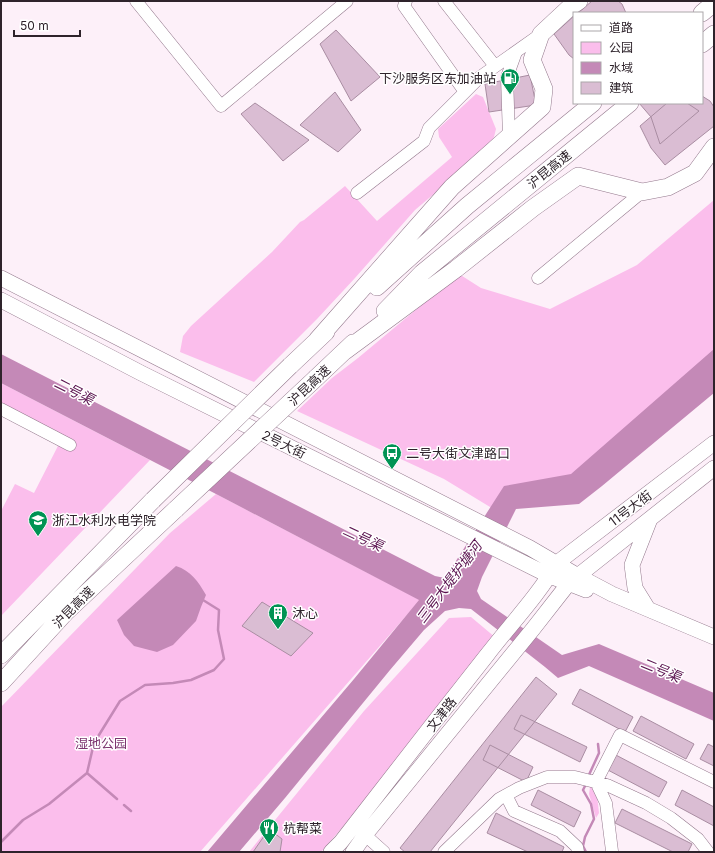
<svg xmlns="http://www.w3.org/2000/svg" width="715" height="853" viewBox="0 0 715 853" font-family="Inter,'Noto Sans SC',sans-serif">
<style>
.green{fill:#fbbeec}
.water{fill:#c489b7}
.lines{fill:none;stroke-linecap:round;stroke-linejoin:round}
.stream{stroke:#c489b7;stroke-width:2.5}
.building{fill:#dabdd3;stroke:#a98da2}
.minor-casing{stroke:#93788c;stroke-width:13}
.major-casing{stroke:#93788c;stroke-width:16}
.highway-casing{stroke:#93788c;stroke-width:18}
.minor{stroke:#fff;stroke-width:12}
.major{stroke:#fff;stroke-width:15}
.highway{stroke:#fff;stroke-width:17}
.highway-bridge-casing{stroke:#93788c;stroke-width:18;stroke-linecap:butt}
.highway-bridge{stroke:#fff;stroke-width:17}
.labels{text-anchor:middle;stroke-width:3;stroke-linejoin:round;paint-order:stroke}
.poi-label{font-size:13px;fill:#2e232b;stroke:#fff;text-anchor:start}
.street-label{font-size:13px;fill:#2e232b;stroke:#fff}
.park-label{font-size:13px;fill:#7c346f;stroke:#fff}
.water-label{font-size:14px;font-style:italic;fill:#5a124f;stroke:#fff}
</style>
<rect width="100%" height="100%" fill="#fdf0f9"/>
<path class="green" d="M 476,94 L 483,97 L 496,129 L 494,137 L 488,148 L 415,210 L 355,278 L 317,319 L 254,382 L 180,352 L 183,336 L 191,326 L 272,252 L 300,222 L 304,220 L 345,186 L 377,221 L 452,157 L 439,137 L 438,129 Z
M 714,200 L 714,372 L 580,492 L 495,510 L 444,479 L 297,411 L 332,378 L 358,358 L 459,274 L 481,288 L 550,309 L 637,265 Z
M 1,383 L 150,460 L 1,616 L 1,511 L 15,484 L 34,493 L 61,440 L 1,409 Z
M 216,494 L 420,600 L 200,852 L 1,852 L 1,707 L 170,533 Z
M 471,617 L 502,643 L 321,852 L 249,852 L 364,711 L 449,618 Z
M 596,786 L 599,813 L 596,818 L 589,794 L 590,787 Z"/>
<path class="water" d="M 714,349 L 714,393 L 602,486 L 579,504 L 516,509 L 482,577 L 477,591 L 481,599 L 562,655 L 599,644 L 714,693 L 714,721 L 589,666 L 558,678 L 545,667 L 471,609 L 459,608 L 445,611 L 424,630 L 390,670 L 285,798 L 239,852 L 207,852 L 354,679 L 419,600 L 216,494 L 1,383 L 1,354 L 435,576 L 445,578 L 504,486 L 571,474 Z
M 176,566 C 191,571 198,581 206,595 L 201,607 L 196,621 L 173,645 L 157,652 L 134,646 L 124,635 L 117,620 Z"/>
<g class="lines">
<path class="stream" d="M 87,773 L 117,799
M 588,777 L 599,753 L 598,744
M 124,805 L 131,811
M 1,842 L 23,820 L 49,804 L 87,773 L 94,743 L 120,701 L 145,685 L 173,683 L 191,680 L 214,670 L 224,659 L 218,630 L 219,610 L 203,600
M 586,852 L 583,846 L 585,837 L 594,819 L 591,804 L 583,790 L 586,784"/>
</g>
<path class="building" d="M 592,1 L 618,1 L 622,4 L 626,13 L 578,13 Z
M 574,16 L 574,59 L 569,55 L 554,34 Z
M 336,30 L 380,77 L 351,101 L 320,44 Z
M 530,75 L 536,105 L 489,112 L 485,84 Z
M 335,92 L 361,130 L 338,152 L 300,125 Z
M 702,96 L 710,101 L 714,107 L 714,126 L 665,165 L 651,148 L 640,126 L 667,103 L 702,103 Z
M 255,103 L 309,140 L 283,161 L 241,114 Z
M 639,103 L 687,103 L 699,111 L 660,144 L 651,117 Z
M 262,602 L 313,633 L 291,656 L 242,626 Z
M 536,677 L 557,694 L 430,852 L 405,852 L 400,848 Z
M 580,689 L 633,717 L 625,732 L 572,704 Z
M 521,715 L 587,747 L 580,762 L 514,729 Z
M 641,716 L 694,744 L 686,759 L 633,731 Z
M 708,744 L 714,747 L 714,766 L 700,759 Z
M 490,745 L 533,767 L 526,782 L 483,760 Z
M 614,754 L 667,782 L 659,797 L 606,769 Z
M 538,790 L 581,812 L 574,827 L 531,805 Z
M 682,790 L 714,807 L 714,826 L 675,805 Z
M 622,809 L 692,844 L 688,852 L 673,852 L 615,823 Z
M 496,813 L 564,847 L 562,852 L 528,852 L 487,833 Z
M 269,829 L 282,839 L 280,852 L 253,852 Z"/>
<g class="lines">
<defs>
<path id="minor" d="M 136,1 L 221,106 L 347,1
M 406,1 L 404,6 L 465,92
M 444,1 L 495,66
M 509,137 L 507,77 L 516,52
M 357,193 L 424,141 L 429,128 L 480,77 L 541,34
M 538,278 L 642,192
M 1,409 L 70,445
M 506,795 L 514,811 L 560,831 L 577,847 L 578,852
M 365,835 L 384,852
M 444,852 L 499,799 L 519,788 L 547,777 L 575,777 L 607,785 L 646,803 L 671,818 L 698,839 L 708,852
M 612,852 L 612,851 L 606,803 L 596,782 L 620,735 L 714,782"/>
<path id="major" d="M 1,278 L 530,548 L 578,576 L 612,594 L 714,637
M 1,300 L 141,373 L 550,576 L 586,590
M 648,609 L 635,588 L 632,565 L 650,519
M 331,852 L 341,842 C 389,780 438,717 487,655 C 510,625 538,596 557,563 L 714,443
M 353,852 L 365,835 L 533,629 L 569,583 L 714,468"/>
<path id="highway" d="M 702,13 L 714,3
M 702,44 L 714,34
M 377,287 L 467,206 L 593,103
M 385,311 L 422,273 L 630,103
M 317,340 L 452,187 L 542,107 L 544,89 L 532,60 L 541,34 L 570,7 L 579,1
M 345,351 L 456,269 L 533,208 L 578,176 L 642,192 L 668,187 L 695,173 L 714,147
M 290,366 L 326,332
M 316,378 L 353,343
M 1,655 L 153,500
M 1,683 L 66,612 L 176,509"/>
</defs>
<use href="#minor" class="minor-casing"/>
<use href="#major" class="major-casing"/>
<use href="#highway" class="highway-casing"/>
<use href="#minor" class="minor"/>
<use href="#major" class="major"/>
<use href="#highway" class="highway"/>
<defs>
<path id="highway-bridge" d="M 153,500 L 290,366
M 176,509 L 316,378"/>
</defs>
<use href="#highway-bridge" class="highway-bridge-casing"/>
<use href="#highway-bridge" class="highway-bridge"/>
</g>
<defs>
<symbol id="fuel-pin" viewBox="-11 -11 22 30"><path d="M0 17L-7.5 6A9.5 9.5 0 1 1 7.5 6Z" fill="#009354" stroke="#fff"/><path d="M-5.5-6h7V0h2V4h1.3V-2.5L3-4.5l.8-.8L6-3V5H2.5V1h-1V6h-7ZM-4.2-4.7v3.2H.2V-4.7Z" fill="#fff"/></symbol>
<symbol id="bus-pin" viewBox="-11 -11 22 30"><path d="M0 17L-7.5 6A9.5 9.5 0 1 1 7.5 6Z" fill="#009354" stroke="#fff"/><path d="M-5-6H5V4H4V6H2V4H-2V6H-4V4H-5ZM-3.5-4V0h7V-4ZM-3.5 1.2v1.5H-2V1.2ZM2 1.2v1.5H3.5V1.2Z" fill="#fff"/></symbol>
<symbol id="university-pin" viewBox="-11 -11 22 30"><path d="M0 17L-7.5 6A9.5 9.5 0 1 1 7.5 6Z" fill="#009354" stroke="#fff"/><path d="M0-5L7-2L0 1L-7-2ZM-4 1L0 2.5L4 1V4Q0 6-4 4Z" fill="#fff"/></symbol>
<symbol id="building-pin" viewBox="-11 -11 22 30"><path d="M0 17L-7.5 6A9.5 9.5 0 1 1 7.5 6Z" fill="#009354" stroke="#fff"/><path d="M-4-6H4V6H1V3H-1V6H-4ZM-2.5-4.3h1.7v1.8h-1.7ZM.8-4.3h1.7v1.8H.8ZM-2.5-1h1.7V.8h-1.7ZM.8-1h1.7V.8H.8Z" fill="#fff"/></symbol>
<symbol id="restaurant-pin" viewBox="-11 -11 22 30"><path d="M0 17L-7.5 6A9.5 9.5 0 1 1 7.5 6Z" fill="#009354" stroke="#fff"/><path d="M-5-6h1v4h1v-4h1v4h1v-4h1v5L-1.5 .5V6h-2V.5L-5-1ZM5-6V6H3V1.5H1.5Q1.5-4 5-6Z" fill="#fff"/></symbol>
</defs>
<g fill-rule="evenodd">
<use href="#fuel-pin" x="499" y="67" width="22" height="30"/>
<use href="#bus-pin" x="381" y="442" width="22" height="30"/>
<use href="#university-pin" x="27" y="509" width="22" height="30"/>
<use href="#building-pin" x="267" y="602" width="22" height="30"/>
<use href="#restaurant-pin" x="258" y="817" width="22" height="30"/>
</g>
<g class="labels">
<g class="poi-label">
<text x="496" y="83" text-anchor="end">下沙服务区东加油站</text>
<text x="406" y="458">二号大街文津路口</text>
<text x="52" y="525">浙江水利水电学院</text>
<text x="292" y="618">沐心</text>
<text x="283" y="833">杭帮菜</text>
</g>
<g class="street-label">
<text transform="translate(549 169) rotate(-39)" y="5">沪昆高速</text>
<text transform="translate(309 385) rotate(-43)" y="5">沪昆高速</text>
<text transform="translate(284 444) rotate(26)" y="5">2号大街</text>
<text transform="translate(630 508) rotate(-37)" y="5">11号大街</text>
<text transform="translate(73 607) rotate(-45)" y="5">沪昆高速</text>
<text transform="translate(441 714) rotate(-52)" y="5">文津路</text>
</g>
<g class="park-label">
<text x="101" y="748">湿地公园</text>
</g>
<g class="water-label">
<text transform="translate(74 391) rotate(27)" y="5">二号渠</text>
<text transform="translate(363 538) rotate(25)" y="5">二号渠</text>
<text transform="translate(449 582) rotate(-53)" y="5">三号大堤护塘河</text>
<text transform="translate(661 670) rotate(22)" y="5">二号渠</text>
</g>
</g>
<rect width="715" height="853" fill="none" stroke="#2e232b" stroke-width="4"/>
<rect x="573" y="12" width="130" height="92" fill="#ffffff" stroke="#aba7aa"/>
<rect x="581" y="25" width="20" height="6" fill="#ffffff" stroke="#aba7aa"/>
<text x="609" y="32" font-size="12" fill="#2e232b">道路</text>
<rect x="581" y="42" width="20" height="12" fill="#fbbeec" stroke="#aba7aa"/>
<text x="609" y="52" font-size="12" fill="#2e232b">公园</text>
<rect x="581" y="62" width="20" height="12" fill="#c489b7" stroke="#aba7aa"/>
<text x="609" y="72" font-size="12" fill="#2e232b">水域</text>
<rect x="581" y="82" width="20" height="12" fill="#dabdd3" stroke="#aba7aa"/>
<text x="609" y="92" font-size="12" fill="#2e232b">建筑</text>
<path d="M14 30v6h66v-6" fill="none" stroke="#2e232b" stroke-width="2"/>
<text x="20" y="30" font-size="12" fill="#2e232b" stroke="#ffffff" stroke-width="3" paint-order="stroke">50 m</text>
</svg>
